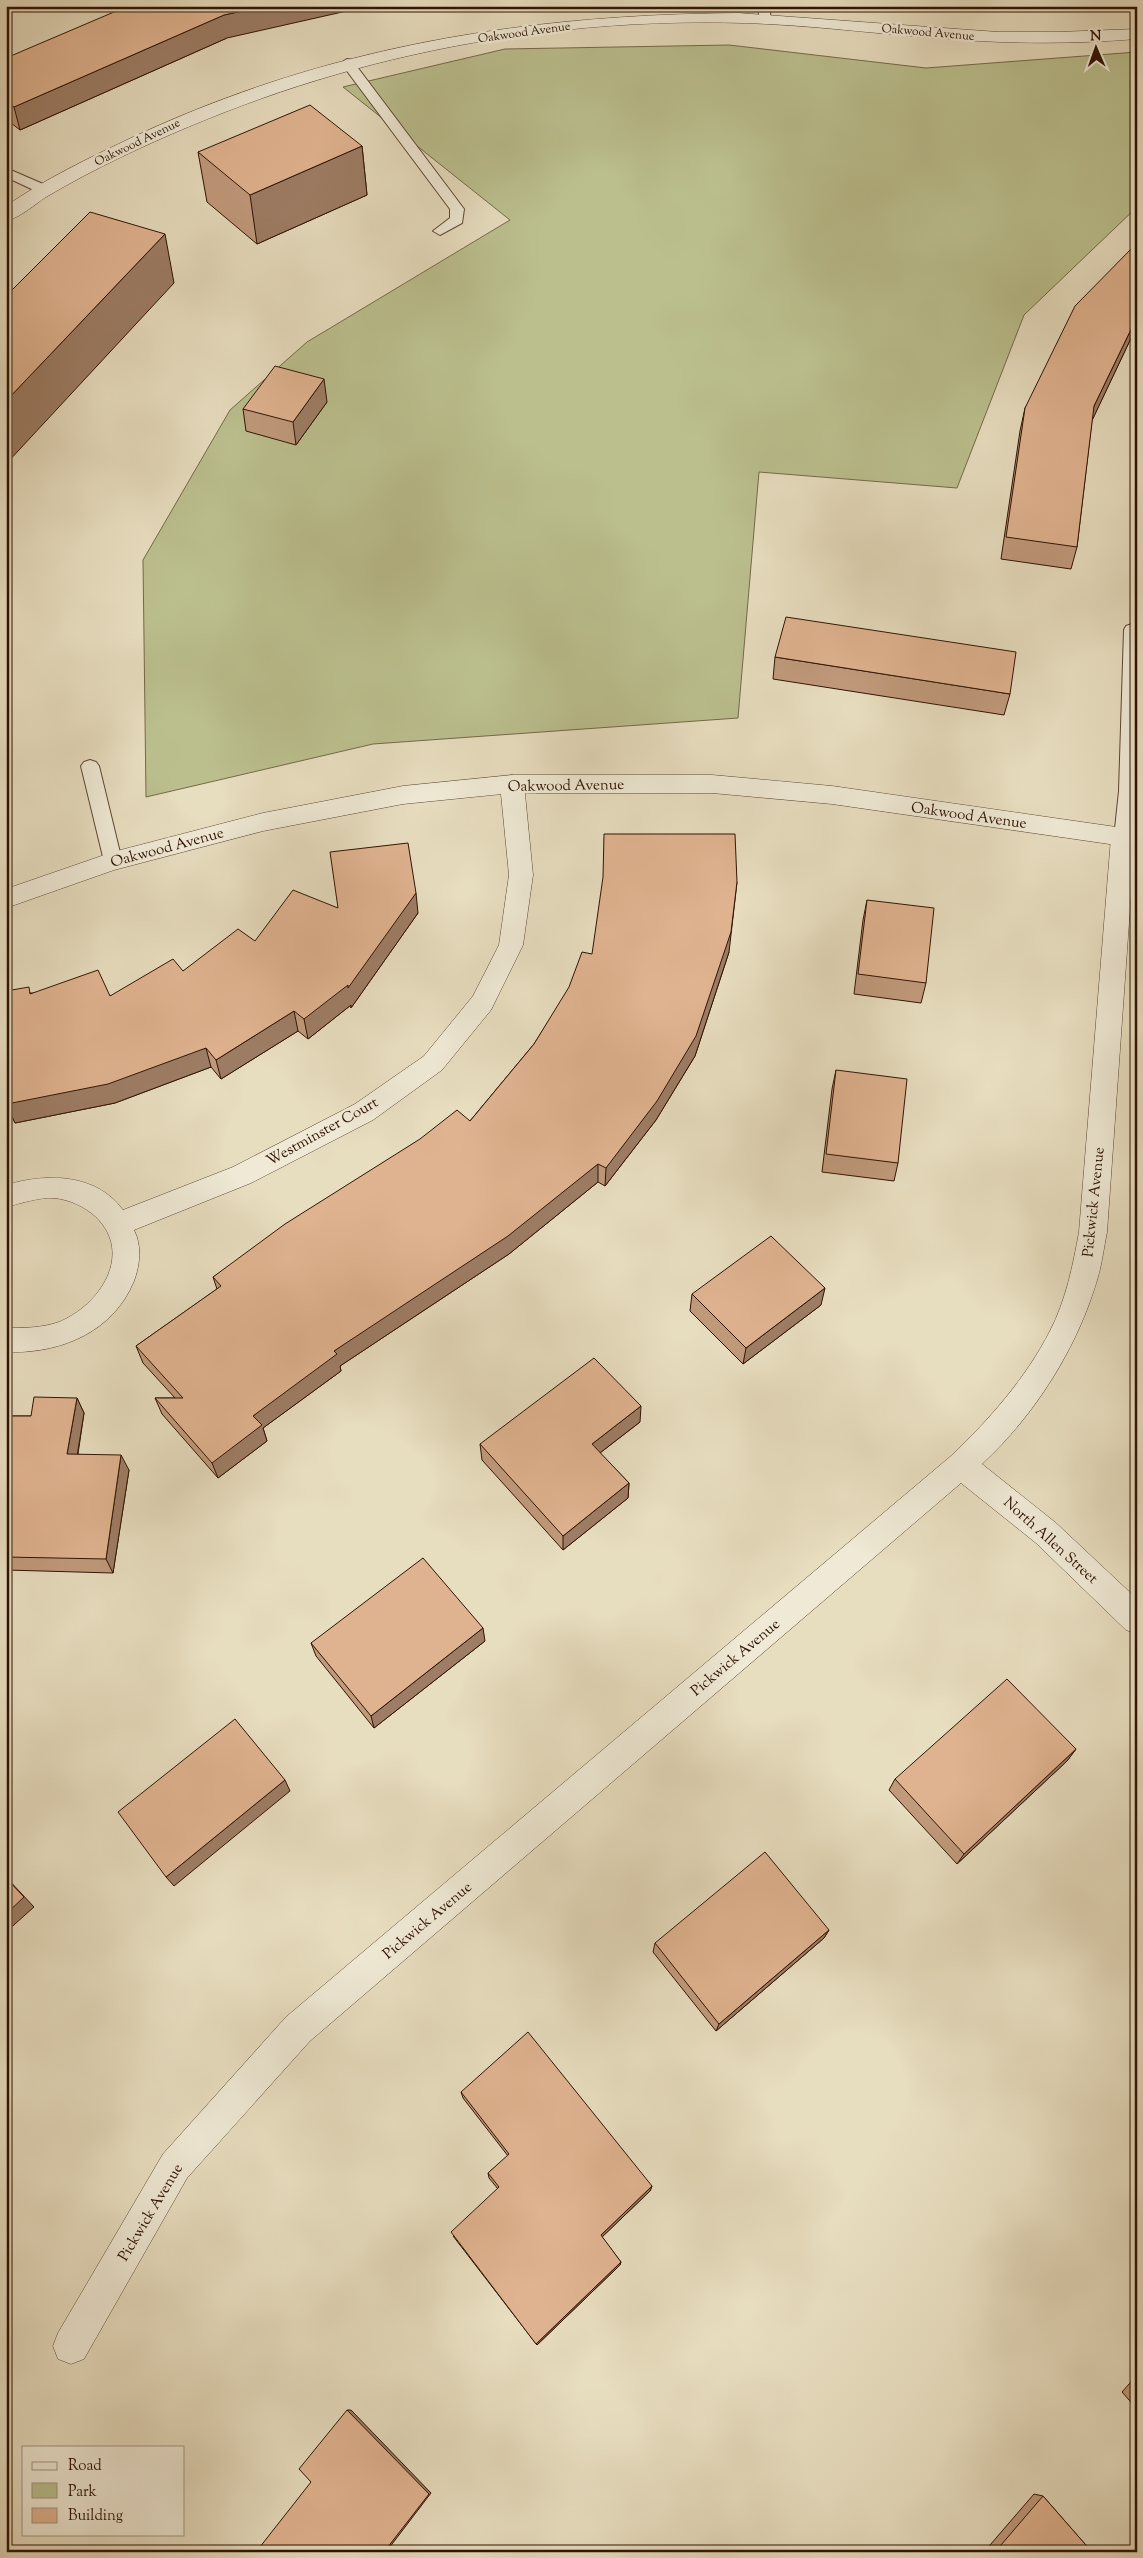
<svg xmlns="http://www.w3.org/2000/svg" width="1143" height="2558" viewBox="0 0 1143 2558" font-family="'Sorts Mill Goudy',serif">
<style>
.green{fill:#bbbf8e;stroke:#756948}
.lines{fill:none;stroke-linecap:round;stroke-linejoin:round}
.service-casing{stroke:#5d4632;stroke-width:2}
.minor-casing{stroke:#5d4632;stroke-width:1}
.tertiary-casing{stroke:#5d4632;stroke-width:1}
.service{fill:#efe9d5;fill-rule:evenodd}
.minor{fill:#efe9d5;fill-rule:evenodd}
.tertiary{fill:#efe9d5;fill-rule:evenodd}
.wall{fill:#c19a7c;stroke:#2f1303}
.shaded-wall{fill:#9d7d65;stroke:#2f1303}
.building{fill:#e0b390;stroke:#2f1303}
.labels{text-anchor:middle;stroke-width:5;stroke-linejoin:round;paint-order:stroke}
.far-street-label{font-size:12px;fill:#2f1303;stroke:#efe9d5}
.street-label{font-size:15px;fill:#2f1303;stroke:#efe9d5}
</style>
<rect width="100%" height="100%" fill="#e7ddbf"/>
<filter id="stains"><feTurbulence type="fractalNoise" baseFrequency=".004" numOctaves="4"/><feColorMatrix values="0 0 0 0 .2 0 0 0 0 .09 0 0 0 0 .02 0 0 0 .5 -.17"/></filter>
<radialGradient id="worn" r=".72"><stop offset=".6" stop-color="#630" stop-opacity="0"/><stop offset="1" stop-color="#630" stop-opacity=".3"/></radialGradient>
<path class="green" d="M 729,45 L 926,68 L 1137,52 L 1137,207 L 1024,315 L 957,488 L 759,472 L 738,718 L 373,744 L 146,797 L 143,560 L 230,410 L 307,342 L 510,220 L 343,87 L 505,49 Z"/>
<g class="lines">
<defs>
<path id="service" d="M 757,6 L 769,6 L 771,19 L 769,22 L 761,22 Z
M 347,59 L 352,60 L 464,209 L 462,223 L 440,235 L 433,231 L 450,218 L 450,209 L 341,63 Z
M 6,168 L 50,187 L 52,190 L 50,193 L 40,193 L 6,177 Z
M 1132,624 L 1137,626 L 1137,791 L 1132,838 L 1129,843 L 1123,845 L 1117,843 L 1114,838 L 1119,791 L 1124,630 L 1126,626 Z
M 90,760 L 96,762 L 99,766 L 122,861 L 119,866 L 113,868 L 107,866 L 104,861 L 81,766 L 84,762 Z"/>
<path id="minor" d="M 738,13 L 998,32 L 1058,32 L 1137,29 L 1137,39 C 1074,44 1012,44 949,39 C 888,35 828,27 768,24 C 650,18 527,29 412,55 C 309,78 213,113 119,158 C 94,170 70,183 46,197 C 34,205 21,217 6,221 L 6,206 C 45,179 89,158 131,138 C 327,46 524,15 738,13 Z
M 512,775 L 520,778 L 524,784 L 533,875 L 523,945 L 491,1010 L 442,1070 L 373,1120 L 251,1183 L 134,1230 C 142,1246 140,1265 134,1281 C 113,1333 59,1354 6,1352 L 6,1328 C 24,1328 42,1328 59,1322 C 100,1305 134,1254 96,1217 C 84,1206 70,1200 55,1198 C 39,1197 22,1203 6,1207 L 6,1185 C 46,1173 96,1173 123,1210 L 233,1167 L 355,1104 L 424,1056 L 473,996 L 499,945 L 509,875 L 500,784 L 504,778 Z
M 1123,829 L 1131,832 L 1135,838 L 1107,1232 C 1104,1247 1102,1263 1098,1277 C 1078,1347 1035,1415 982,1464 L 1056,1523 L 1137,1599 L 1137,1634 L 1126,1630 L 1036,1543 L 961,1483 L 310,2041 L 187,2178 L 84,2359 L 71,2364 L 58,2359 L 53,2346 L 58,2333 L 163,2154 L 286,2017 L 951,1456 C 989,1420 1026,1378 1050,1331 C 1066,1300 1073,1265 1079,1232 L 1111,838 L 1115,832 Z"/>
<path id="tertiary" d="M 512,775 L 712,775 L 832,786 L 1137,830 L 1137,848 L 832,804 L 712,793 L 512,793 L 403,804 L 263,831 L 114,870 L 6,908 L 6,889 L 113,852 L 263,813 L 403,786 Z"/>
</defs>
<use href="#service" class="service-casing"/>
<use href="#minor" class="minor-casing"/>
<use href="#tertiary" class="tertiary-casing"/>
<use href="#service" class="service"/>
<use href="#minor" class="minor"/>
<use href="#tertiary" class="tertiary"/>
</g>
<path class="wall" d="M 227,38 L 20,130 L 6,119 L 6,58 Z
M 362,146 L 367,195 L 257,244 L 207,202 L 198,152 Z
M 1137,243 L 1137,330 L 1133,334 L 1092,420 L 1077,547 L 1071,569 L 1001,559 L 1020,431 L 1025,408 Z
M 327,402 L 296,445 L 246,431 L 243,409 Z
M 775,657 L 1010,694 L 1004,715 L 773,679 Z
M 867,900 L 926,983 L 921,1003 L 854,994 L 863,920 Z
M 338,908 L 418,913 L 351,1008 L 351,1005 L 308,1039 L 298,1031 L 221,1079 L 211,1067 L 115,1103 L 15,1123 L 9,1110 L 6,1111 L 6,991 L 31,993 L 110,996 L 183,971 Z
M 729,952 L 695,1056 L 656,1120 L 605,1186 L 598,1182 L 509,1254 L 340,1366 L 341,1371 L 263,1428 L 267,1441 L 218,1478 L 162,1414 L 155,1398 L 175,1398 L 143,1363 L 136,1346 L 217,1289 L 213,1277 L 470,1121 L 534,1044 L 592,954 Z
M 836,1070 L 898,1163 L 894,1181 L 822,1172 L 832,1089 Z
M 692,1294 L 821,1305 L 743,1364 L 690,1311 Z
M 77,1398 L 84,1413 L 78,1454 L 129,1470 L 113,1573 L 6,1570 L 6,1416 L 31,1416 Z
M 640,1422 L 600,1453 L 629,1483 L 628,1498 L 563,1550 L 482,1460 L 480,1444 Z
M 485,1641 L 374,1728 L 316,1656 L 311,1643 Z
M 1076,1749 L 1067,1761 L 957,1864 L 889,1790 L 895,1779 Z
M 829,1930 L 824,1938 L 716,2031 L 653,1952 L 655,1943 Z
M 461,2092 L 652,2186 L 650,2191 L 602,2237 L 621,2262 L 620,2265 L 537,2345 L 453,2236 L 498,2189 L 489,2178 L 488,2173 L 508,2156 L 463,2098 Z
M 1137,2375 L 1137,2409 L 1122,2392 Z
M 1034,2494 L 1043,2496 L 1092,2552 L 984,2552 Z"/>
<path class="shaded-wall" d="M 265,6 L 369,6 L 227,38 L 20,130 L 14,107 L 224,15 Z
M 362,146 L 367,195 L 257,244 L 250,195 Z
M 165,234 L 174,283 L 6,464 L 6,401 Z
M 1137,317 L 1137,330 L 1133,334 L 1088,429 L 1094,406 Z
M 324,379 L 327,402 L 296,445 L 293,422 Z
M 737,882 L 729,952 L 695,1056 L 656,1120 L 605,1186 L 606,1168 Z
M 416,893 L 418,913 L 351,1008 L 351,1005 L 308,1039 L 304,1019 Z
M 294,1011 L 298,1031 L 221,1079 L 216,1060 Z
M 206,1048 L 211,1067 L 115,1103 L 15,1123 L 9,1110 L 6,1111 L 6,1093 Z
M 598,1164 L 598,1182 L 509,1254 L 340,1366 L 341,1371 L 263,1428 L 267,1441 L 218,1478 L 212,1463 L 253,1416 L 334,1351 Z
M 825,1288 L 821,1305 L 743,1364 L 746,1348 Z
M 77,1398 L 84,1413 L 75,1469 L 67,1454 Z
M 641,1406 L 640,1422 L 592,1459 L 592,1444 Z
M 121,1455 L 129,1470 L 113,1573 L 106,1559 Z
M 629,1483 L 628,1498 L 563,1550 L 563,1536 Z
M 483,1628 L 485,1641 L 374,1728 L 371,1716 Z
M 1076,1749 L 1067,1761 L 957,1864 L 964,1854 Z
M 285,1780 L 290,1791 L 174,1886 L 166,1877 Z
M 6,1877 L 34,1907 L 6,1932 Z
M 829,1930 L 824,1938 L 716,2031 L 719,2024 Z
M 652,2186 L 650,2191 L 600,2239 L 601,2235 Z
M 621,2262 L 620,2265 L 537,2345 L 536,2344 Z
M 347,2410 L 351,2410 L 431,2493 L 386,2552 L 384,2552 Z"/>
<path class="building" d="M 128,6 L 265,6 L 224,15 L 14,107 L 6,101 L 6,58 Z
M 310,105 L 362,146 L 250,195 L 198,152 Z
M 90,212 L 165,234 L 6,401 L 6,296 Z
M 1137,243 L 1137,317 L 1094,406 L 1077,547 L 1006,537 L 1025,408 L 1075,306 Z
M 275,366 L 324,379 L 293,422 L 243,409 Z
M 786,617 L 1016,652 L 1010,694 L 775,657 Z
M 604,834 L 735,834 L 737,882 L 731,932 L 696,1036 L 657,1101 L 606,1168 L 598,1164 L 508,1236 L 334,1351 L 337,1354 L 253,1416 L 262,1425 L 212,1463 L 155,1398 L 183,1398 L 136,1346 L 221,1286 L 213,1277 L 285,1224 L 420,1139 L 457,1110 L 470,1121 L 534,1044 L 569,987 L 582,952 L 592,954 L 603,877 Z
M 408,843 L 416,893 L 348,988 L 348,985 L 304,1019 L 294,1011 L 216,1060 L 206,1048 L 108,1084 L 7,1104 L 6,991 L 29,987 L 30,994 L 98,970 L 110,996 L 173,959 L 183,971 L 238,929 L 255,941 L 293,890 L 338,908 L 330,852 Z
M 867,900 L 934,908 L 926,983 L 858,974 Z
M 836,1070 L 907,1079 L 898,1163 L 826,1154 Z
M 771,1236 L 825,1288 L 746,1348 L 692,1294 Z
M 594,1358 L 641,1406 L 592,1444 L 629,1483 L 563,1536 L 480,1444 Z
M 34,1397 L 77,1398 L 67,1454 L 121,1455 L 106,1559 L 6,1557 L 6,1416 L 31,1416 Z
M 423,1558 L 483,1628 L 371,1716 L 311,1643 Z
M 1007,1679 L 1076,1749 L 964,1854 L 895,1779 Z
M 235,1719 L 285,1780 L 166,1877 L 118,1812 Z
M 765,1852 L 829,1930 L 719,2024 L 655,1943 Z
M 6,1878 L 24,1897 L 6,1914 Z
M 528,2032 L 652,2186 L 601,2235 L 621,2262 L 536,2344 L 451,2232 L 499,2187 L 488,2173 L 509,2154 L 461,2092 Z
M 1137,2388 L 1137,2396 L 1133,2392 Z
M 347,2410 L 429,2494 L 384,2552 L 256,2552 L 311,2482 L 299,2469 Z
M 1043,2496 L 1092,2552 L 995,2552 Z"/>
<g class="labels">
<g class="far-street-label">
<text transform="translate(524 32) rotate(-8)" y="4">Oakwood Avenue</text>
<text transform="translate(928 32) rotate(5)" y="4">Oakwood Avenue</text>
<text transform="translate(137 142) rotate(-26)" y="4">Oakwood Avenue</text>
</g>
<g class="street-label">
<text transform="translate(566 785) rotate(-1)" y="5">Oakwood Avenue</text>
<text transform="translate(969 815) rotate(8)" y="5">Oakwood Avenue</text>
<text transform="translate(167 847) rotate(-15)" y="5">Oakwood Avenue</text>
<text transform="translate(322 1131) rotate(-29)" y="5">Westminster Court</text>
<text transform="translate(1093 1202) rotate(-84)" y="5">Pickwick Avenue</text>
<text transform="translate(1051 1540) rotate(42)" y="5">North Allen Street</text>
<text transform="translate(735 1657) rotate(-40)" y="5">Pickwick Avenue</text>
<text transform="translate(427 1920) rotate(-40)" y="5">Pickwick Avenue</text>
<text transform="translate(150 2212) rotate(-59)" y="5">Pickwick Avenue</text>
</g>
</g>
<rect width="1143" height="2558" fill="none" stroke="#e7ddbf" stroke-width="25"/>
<rect x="8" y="8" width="1128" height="2543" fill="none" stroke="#2f1303" stroke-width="2.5"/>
<rect x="12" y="12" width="1118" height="2533" fill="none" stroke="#2f1303"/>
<rect x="22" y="2446" width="162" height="90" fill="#efe9d5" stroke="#a29381"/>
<rect x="32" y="2462" width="25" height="8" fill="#efe9d5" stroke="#a29381"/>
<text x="68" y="2470" font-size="15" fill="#2f1303">Road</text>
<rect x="32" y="2483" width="25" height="15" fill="#bbbf8e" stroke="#a29381"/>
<text x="68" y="2496" font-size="15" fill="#2f1303">Park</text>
<rect x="32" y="2508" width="25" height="15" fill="#e0b390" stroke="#a29381"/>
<text x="68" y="2520" font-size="15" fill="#2f1303">Building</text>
<g transform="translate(1096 48) rotate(358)" stroke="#efe9d5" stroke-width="4" paint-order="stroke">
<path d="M0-4L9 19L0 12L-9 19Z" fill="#2f1303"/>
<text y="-8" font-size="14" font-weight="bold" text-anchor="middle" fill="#2f1303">N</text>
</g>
<rect width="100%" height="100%" filter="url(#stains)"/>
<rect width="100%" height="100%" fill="url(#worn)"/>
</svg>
